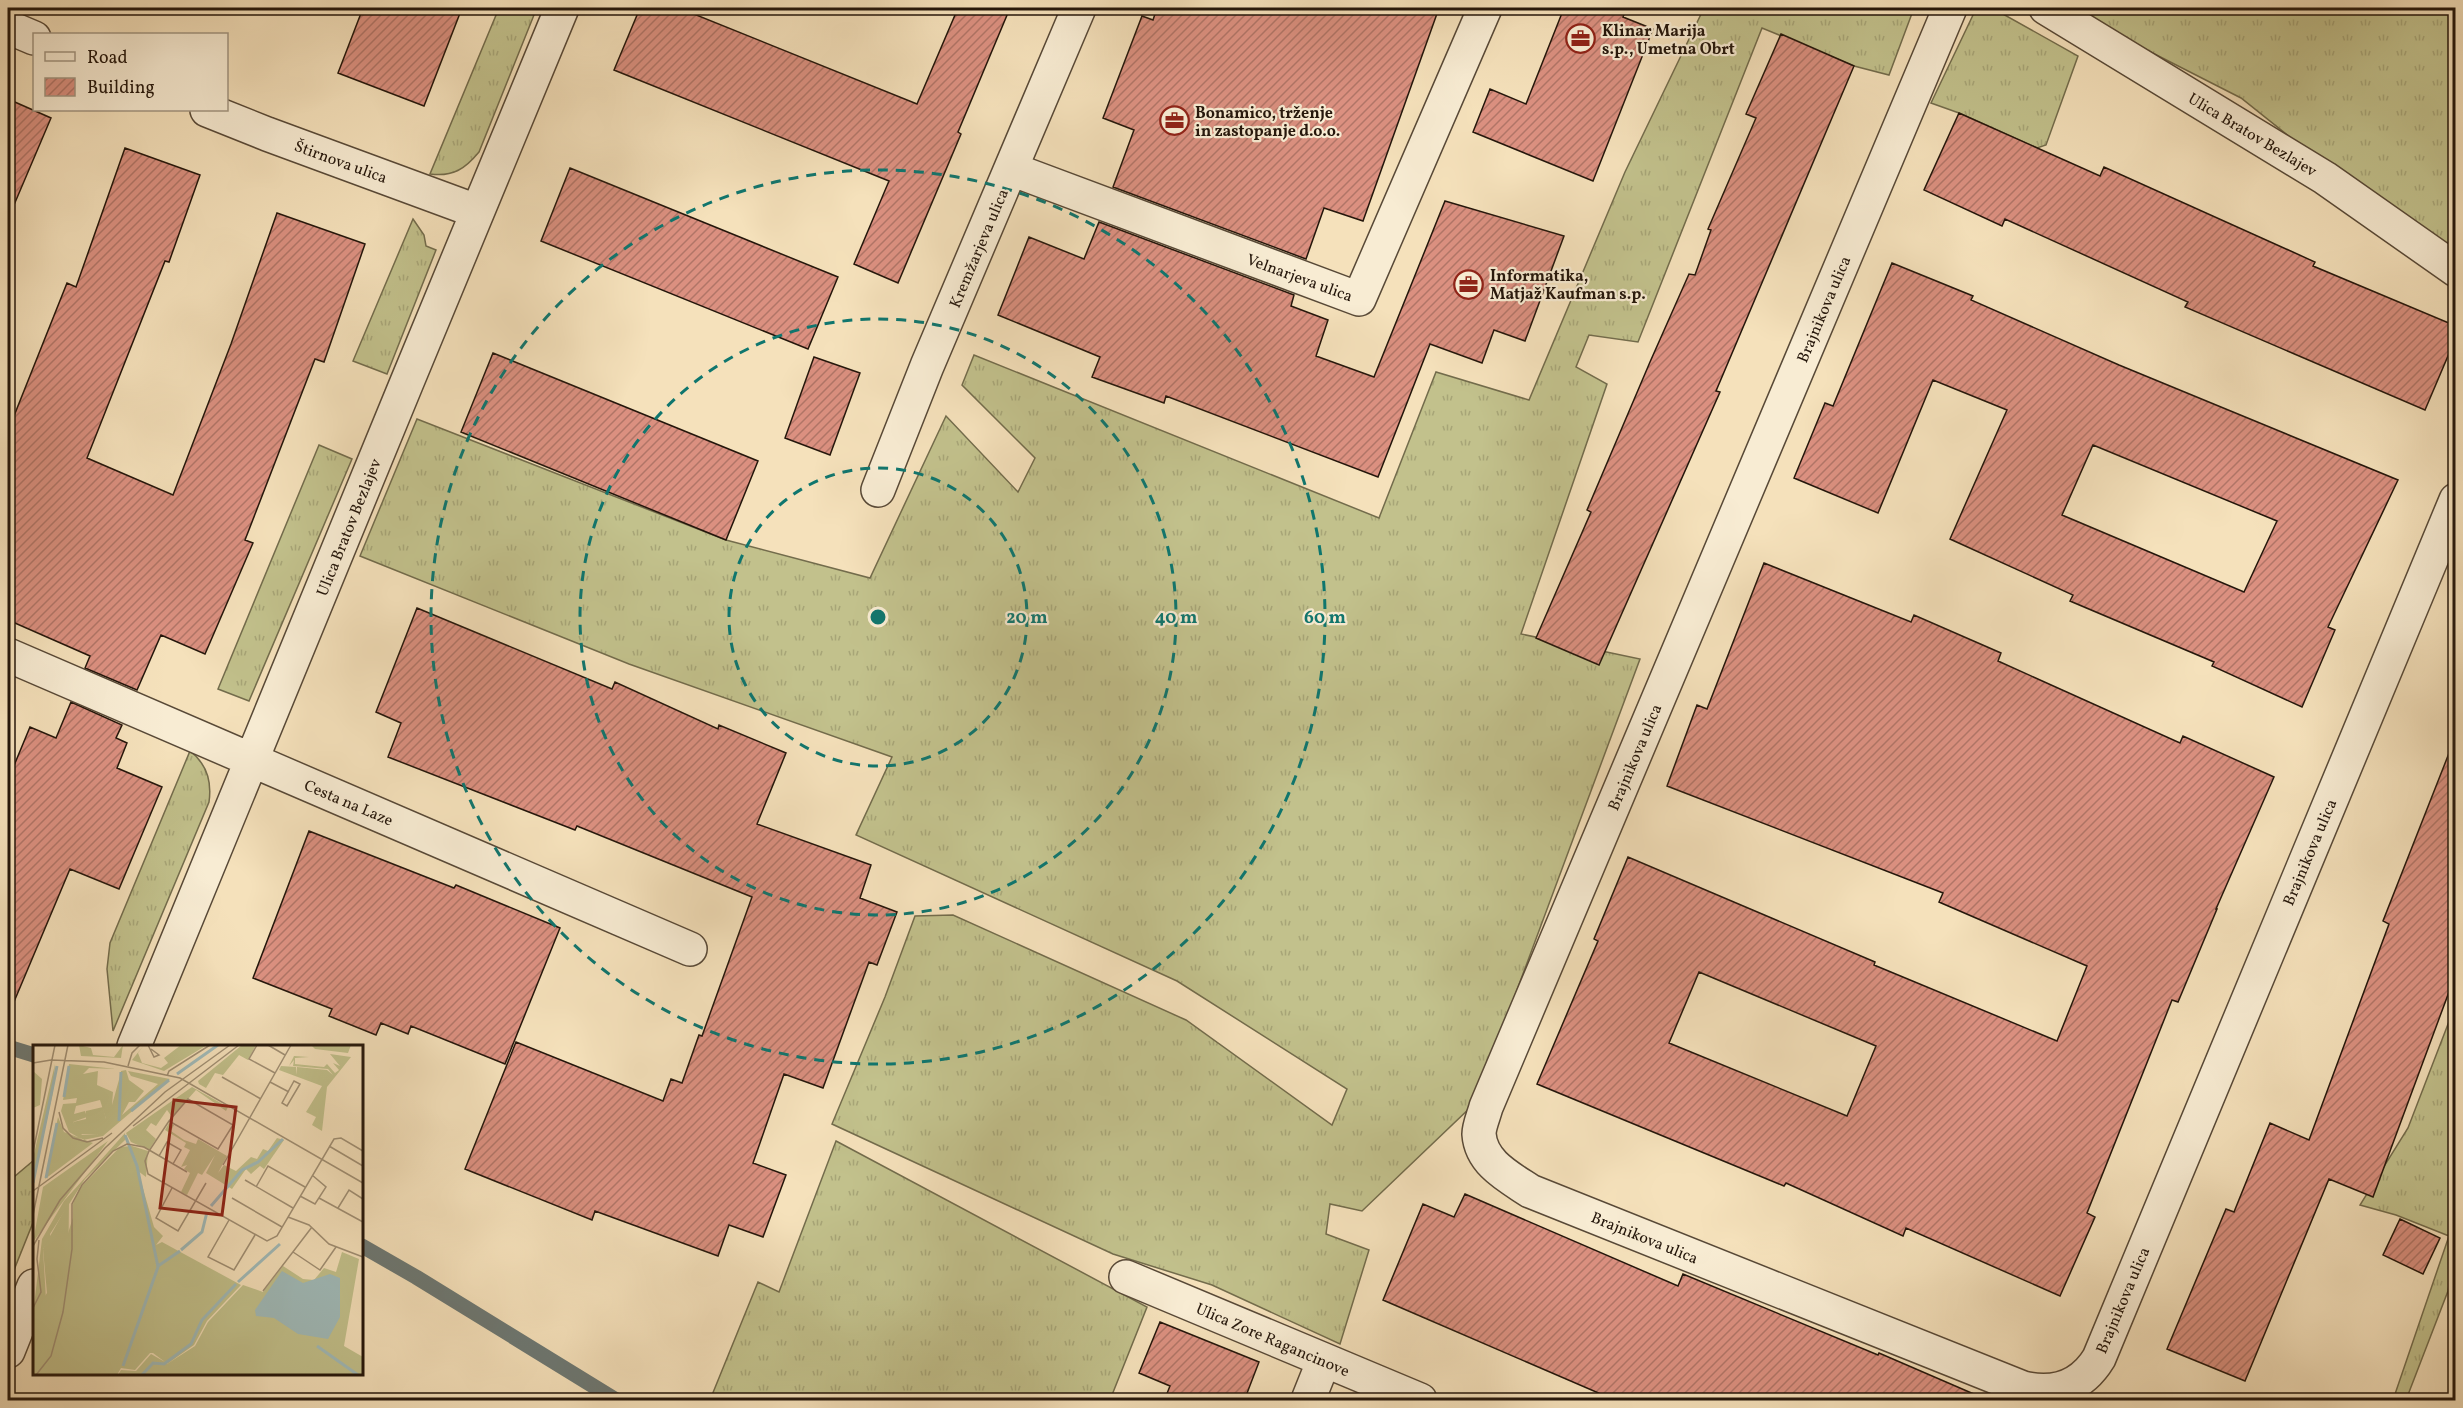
<svg xmlns="http://www.w3.org/2000/svg" width="2463" height="1408" viewBox="0 0 2463 1408" font-family="Vollkorn,serif">
<style>
.grass{fill:url(#grass-tufts);stroke:#736c4c;stroke-width:1.5}
.lines{fill:none;stroke-linecap:round;stroke-linejoin:round}
.stream{stroke:#6e7974;stroke-width:15}
.building{fill:url(#building-hatch);stroke:#24160b;stroke-width:1.5;fill-rule:evenodd}
.minor-casing{stroke:#584937;stroke-width:36}
.minor{stroke:#f8ecd3;stroke-width:33}
.ring{fill:none;stroke:#0f766e;stroke-width:3;stroke-dasharray:10 8}
.labels{text-anchor:middle;stroke-width:4.5;stroke-linejoin:round;paint-order:stroke}
.poi-label{font-size:16px;font-weight:bold;fill:#24160b;stroke:#f8ecd3;text-anchor:start}
.street-label{font-size:16px;fill:#24160b;stroke:#f8ecd3}
.inset-river{fill:none;stroke:#a0bbba;stroke-width:3}
.inset-road{fill:none;stroke:#a19075;stroke-width:1.5}
.view{fill:#8f2418;fill-opacity:0.15;stroke:#8f2418;stroke-width:3}
.inset-edge{fill:none;stroke:#24160b;stroke-width:3}
.centre{fill:#0f766e;stroke:#f8ecd3;stroke-width:3}
.ring-label{font-size:18px;text-anchor:middle;font-weight:bold;fill:#0f766e;stroke:#f8ecd3;stroke-width:4.5;stroke-linejoin:round;paint-order:stroke}
</style>
<defs>
<pattern id="grass-tufts" width="24" height="20" patternUnits="userSpaceOnUse" patternTransform="scale(1.5)"><rect width="24" height="20" fill="#c2c18c"/><path d="M3 7l-1-3M5 7V3M7 7l1-3M15 17l-1-3M17 17v-4M19 17l1-3" fill="none" stroke="#a7a577"/></pattern>
<pattern id="building-hatch" width="6" height="6" patternUnits="userSpaceOnUse" patternTransform="scale(1.5)"><rect width="6" height="6" fill="#db9080"/><path d="M-1 1l2-2M0 6l6-6M5 7l2-2" fill="none" stroke="#b17567"/></pattern>
</defs>
<rect width="100%" height="100%" fill="#f5e1bb"/>
<filter id="stains"><feTurbulence type="fractalNoise" baseFrequency=".00333" numOctaves="4"/><feColorMatrix values="0 0 0 0 .2 0 0 0 0 .09 0 0 0 0 .02 0 0 0 .5 -.17"/></filter>
<radialGradient id="worn" r=".72"><stop offset=".6" stop-color="#630" stop-opacity="0"/><stop offset="1" stop-color="#630" stop-opacity=".3"/></radialGradient>
<path class="grass" d="M 499,8 L 518,8 L 534,15 L 479,152 C 465,169 453,177 430,174 Z
M 1704,8 L 1914,8 L 1889,75 L 1854,66 L 1762,28 L 1638,342 L 1589,335 L 1576,367 L 1607,384 L 1521,634 L 1640,659 L 1475,1103 L 1362,1211 L 1330,1204 L 1326,1234 L 1369,1250 L 1340,1344 L 1212,1285 L 1113,1254 L 832,1124 L 885,997 L 915,916 L 953,915 L 1186,1020 L 1332,1125 L 1347,1089 L 1177,981 L 856,835 L 892,757 L 629,664 L 360,556 L 417,419 L 726,540 L 870,578 L 946,416 L 1018,492 L 1035,458 L 962,385 L 974,355 L 1379,518 L 1436,372 L 1529,400 L 1625,172 Z
M 2072,8 L 2455,8 L 2455,259 L 2384,212 L 2241,98 L 2070,11 Z
M 1974,13 L 2003,14 L 2078,56 L 2046,145 L 2037,148 L 1959,113 L 1931,103 Z
M 413,219 L 424,235 L 426,246 L 436,250 L 387,374 L 353,361 Z
M 319,445 L 352,459 L 249,701 L 218,689 Z
M 190,751 C 207,764 212,781 209,802 L 113,1031 L 107,969 L 110,943 Z
M 2455,1006 L 2455,1254 L 2448,1291 L 2406,1400 L 2393,1400 L 2449,1236 L 2396,1215 L 2360,1205 L 2408,1128 Z
M 836,1141 L 1147,1307 L 1110,1400 L 710,1400 L 758,1282 L 779,1292 Z
M 34,1160 L 34,1220 L 8,1285 L 8,1192 L 14,1177 Z"/>
<g class="lines">
<path class="stream" d="M 8,1047 L 34,1055
M 362,1246 L 416,1277 L 616,1400"/>
</g>
<path class="building" d="M 363,8 L 462,8 L 424,106 L 338,73 Z
M 640,8 L 679,8 L 917,104 L 958,8 L 1010,8 L 958,132 L 961,134 L 898,283 L 854,264 L 889,181 L 614,70 Z
M 1157,8 L 1439,8 L 1363,221 L 1324,208 L 1306,259 L 1113,187 L 1134,130 L 1103,118 L 1142,16 L 1153,20 Z
M 1564,8 L 1627,8 L 1623,17 L 1653,29 L 1593,181 L 1473,132 L 1490,89 L 1526,104 Z
M 1781,34 L 1854,66 L 1716,391 L 1720,392 L 1599,665 L 1536,638 L 1591,512 L 1587,510 L 1650,362 L 1689,274 L 1695,275 L 1711,230 L 1708,229 L 1756,118 L 1746,114 Z
M 8,99 L 51,118 L 8,219 Z
M 1959,113 L 2100,176 L 2104,167 L 2315,262 L 2313,266 L 2456,326 L 2456,337 L 2425,410 L 2185,307 L 2188,302 L 2005,219 L 2002,226 L 1924,190 Z
M 125,148 L 200,175 L 169,262 L 165,261 L 87,458 L 173,495 L 231,344 L 277,213 L 365,244 L 324,362 L 315,359 L 245,540 L 253,543 L 205,654 L 161,635 L 137,690 L 85,668 L 90,656 L 8,620 L 8,431 L 67,283 L 76,287 Z
M 570,168 L 838,277 L 808,349 L 541,241 Z
M 1445,201 L 1564,236 L 1525,341 L 1494,330 L 1482,363 L 1430,344 L 1378,477 L 1166,396 L 1164,403 L 1092,377 L 1100,357 L 998,315 L 1029,237 L 1084,259 L 1099,222 L 1294,295 L 1291,306 L 1328,320 L 1316,356 L 1374,377 Z
M 1892,263 L 1973,296 L 1971,300 L 2119,365 L 2398,480 L 2328,627 L 2335,630 L 2302,707 L 2212,666 L 2214,662 L 2070,601 L 2073,595 L 1950,539 L 2007,410 L 1933,380 L 1878,513 L 1794,478 L 1825,403 L 1833,406 ZM 2093,445 L 2277,521 L 2244,592 L 2062,515 Z
M 493,353 L 758,461 L 726,540 L 461,432 Z
M 814,357 L 860,373 L 830,455 L 785,438 Z
M 1764,563 L 1911,622 L 1914,615 L 2001,653 L 1998,661 L 2180,743 L 2183,736 L 2274,777 L 2216,909 L 2217,909 L 2178,1002 L 2172,1000 L 2087,1213 L 2095,1217 L 2060,1296 L 1906,1228 L 1903,1236 L 1786,1183 L 1784,1186 L 1537,1084 L 1598,941 L 1594,939 L 1628,857 L 1875,962 L 1874,965 L 2057,1041 L 2087,966 L 1939,902 L 1943,893 L 1667,786 L 1697,705 L 1707,709 ZM 1699,972 L 1876,1046 L 1847,1116 L 1669,1043 Z
M 417,608 L 612,689 L 615,682 L 718,729 L 719,725 L 786,753 L 757,824 L 871,865 L 860,898 L 897,912 L 877,965 L 869,962 L 823,1088 L 784,1074 L 753,1163 L 786,1175 L 763,1237 L 729,1225 L 718,1256 L 595,1211 L 592,1220 L 465,1169 L 516,1042 L 663,1101 L 671,1079 L 682,1083 L 699,1035 L 702,1036 L 752,897 L 577,826 L 575,830 L 388,757 L 401,723 L 376,712 Z
M 71,702 L 122,725 L 116,738 L 127,743 L 117,768 L 162,787 L 119,889 L 70,869 L 8,1016 L 8,780 L 30,727 L 56,738 Z
M 2453,743 L 2456,744 L 2456,973 L 2373,1197 L 2329,1179 L 2245,1381 L 2167,1349 L 2226,1209 L 2234,1212 L 2270,1123 L 2309,1140 L 2389,924 L 2383,921 Z
M 309,831 L 454,888 L 456,885 L 560,928 L 505,1064 L 411,1026 L 408,1034 L 381,1023 L 376,1035 L 329,1016 L 332,1009 L 253,978 Z
M 1465,1194 L 1678,1286 L 1683,1274 L 1878,1355 L 1879,1353 L 1990,1401 L 1617,1401 L 1383,1300 L 1423,1204 L 1454,1217 Z
M 2400,1219 L 2440,1238 L 2423,1274 L 2383,1255 Z
M 1160,1322 L 1259,1362 L 1244,1401 L 1164,1401 L 1170,1386 L 1139,1373 Z"/>
<g class="lines">
<defs>
<path id="minor" d="M 1950,8 L 1486,1107 C 1484,1115 1479,1126 1479,1134 C 1481,1163 1509,1177 1530,1191 L 2023,1388 C 2056,1396 2082,1386 2099,1358 L 2456,500
M 2046,8 L 2325,178 L 2456,270
M 8,27 L 34,38
M 207,110 L 267,134 L 476,211
M 1011,169 L 1359,299 L 1485,8
M 878,490 L 927,366 L 1079,8
M 8,655 L 690,949
M 134,1046 C 278,701 417,353 562,8
M 1126,1277 L 1420,1400
M 8,1351 L 34,1286
M 1308,1400 L 1324,1360"/>
</defs>
<use href="#minor" class="minor-casing"/>
<use href="#minor" class="minor"/>
</g>
<g class="ring">
<circle cx="878" cy="617" r="149"/>
<circle cx="878" cy="617" r="298"/>
<circle cx="878" cy="617" r="447"/>
</g>
<defs>
<symbol id="office-ring" viewBox="-11 -11 22 22"><circle r="9.5" fill="#f8ecd3" stroke="#8f2418" stroke-width="1.5"/><path d="M-6-3h4V-5.5h4V-3h4V5H-6ZM-1-4.5V-3h2v-1.5ZM-6 0V1H6V0Z" fill="#8f2418"/></symbol>
</defs>
<g fill-rule="evenodd">
<use href="#office-ring" x="1564" y="22" width="33" height="33"/>
<use href="#office-ring" x="1158" y="104" width="33" height="33"/>
<use href="#office-ring" x="1452" y="268" width="33" height="33"/>
</g>
<g class="labels">
<g class="poi-label">
<text x="1602" y="36">Klinar Marija<tspan x="1602" dy="18">s.p., Umetna Obrt</tspan></text>
<text x="1195" y="118">Bonamico, trženje<tspan x="1195" dy="18">in zastopanje d.o.o.</tspan></text>
<text x="1490" y="281">Informatika,<tspan x="1490" dy="18">Matjaž Kaufman s.p.</tspan></text>
</g>
<g class="street-label">
<text transform="translate(2253 134) rotate(31)" y="6">Ulica Bratov Bezlajev</text>
<text transform="translate(341 161) rotate(20)" y="6">Štirnova ulica</text>
<text transform="translate(978 248) rotate(-67)" y="6">Kremžarjeva ulica</text>
<text transform="translate(1300 277) rotate(20)" y="6">Velnarjeva ulica</text>
<text transform="translate(1823 309) rotate(-67)" y="6">Brajnikova ulica</text>
<text transform="translate(348 527) rotate(-68)" y="6">Ulica Bratov Bezlajev</text>
<text transform="translate(1634 757) rotate(-67)" y="6">Brajnikova ulica</text>
<text transform="translate(349 802) rotate(23)" y="6">Cesta na Laze</text>
<text transform="translate(2309 852) rotate(-67)" y="6">Brajnikova ulica</text>
<text transform="translate(1645 1237) rotate(22)" y="6">Brajnikova ulica</text>
<text transform="translate(2122 1300) rotate(-67)" y="6">Brajnikova ulica</text>
<text transform="translate(1273 1339) rotate(23)" y="6">Ulica Zore Ragancinove</text>
</g>
</g>
<g transform="translate(33 1045)">
<rect width="330" height="330" fill="#f5e1bb"/>
<path d="M 46,0 L 58,3 L 60,10 L 81,12 L 90,0 L 88,13 L 48,11 ZM 111,0 L 105,8 L 109,18 L 128,23 L 135,18 L 131,13 L 148,0 L 174,0 L 131,26 L 99,15 ZM 209,0 L 223,0 L 215,15 L 206,10 L 190,30 L 182,28 L 173,43 L 166,39 L 165,36 ZM 297,9 L 318,12 L 294,42 L 289,86 L 279,80 L 283,72 L 273,67 L 289,41 L 246,25 L 248,21 L 263,22 L 263,30 L 264,22 L 294,25 L 300,30 L 295,24 L 260,21 L 261,15 L 256,21 L 261,11 L 276,12 L 262,13 L 262,19 L 291,22 L 294,19 L 302,28 L 306,25 L 300,18 L 307,21 ZM 22,19 L 20,47 L 0,138 L 0,113 ZM 36,19 L 83,24 L 56,23 L 50,29 L 65,26 L 64,40 L 80,47 L 79,60 L 87,31 L 86,60 L 88,26 L 93,25 L 96,35 L 111,46 L 102,57 L 96,57 L 89,70 L 125,39 L 98,31 L 95,26 L 137,34 L 70,91 L 50,95 L 36,87 L 28,66 L 30,59 L 43,58 L 44,53 L 30,55 ZM 67,55 L 73,74 L 64,90 L 49,90 L 40,77 L 54,72 L 52,66 L 41,69 L 43,61 ZM 159,42 L 195,62 L 193,66 L 163,45 L 139,72 L 134,65 L 123,81 L 118,78 L 113,85 L 123,94 L 116,105 L 98,97 L 93,88 ZM 25,72 L 31,87 L 60,98 L 12,134 ZM 136,78 L 141,80 L 138,86 L 151,95 L 163,99 L 165,94 L 194,111 L 185,128 L 191,120 L 203,126 L 218,112 L 224,114 L 230,104 L 235,106 L 244,93 L 251,95 L 231,124 L 227,121 L 218,129 L 213,124 L 199,144 L 173,128 L 182,110 L 169,130 L 165,128 L 154,150 L 148,147 L 157,128 L 151,124 L 154,120 L 148,122 L 157,105 L 151,102 L 153,98 L 132,85 ZM 92,88 L 92,95 L 52,134 L 17,189 L 18,193 L 10,204 L 13,255 L 0,269 L 9,194 L 31,156 ZM 75,96 L 0,197 L 10,142 ZM 99,101 L 115,106 L 113,132 L 105,126 L 121,182 L 130,191 L 123,200 L 129,197 L 208,240 L 174,276 L 161,300 L 134,319 L 162,301 L 175,277 L 210,240 L 230,247 L 250,221 L 270,234 L 281,235 L 291,223 L 303,227 L 309,207 L 326,214 L 311,301 L 330,312 L 330,330 L 85,330 L 88,325 L 103,326 L 118,309 L 132,317 L 120,308 L 117,308 L 102,325 L 88,323 L 84,330 L 0,330 L 12,263 L 49,143 Z" fill="#c2c18c" fill-rule="evenodd"/>
<path d="M 0,26 L 9,34 L 7,60 L 0,63 ZM 70,62 L 75,82 L 64,90 L 46,89 L 40,77 L 53,74 L 53,66 ZM 99,101 L 96,112 L 81,132 L 82,143 L 95,158 L 92,170 L 97,197 L 122,202 L 113,207 L 92,267 L 87,301 L 65,330 L 4,330 L 14,318 L 33,258 L 40,204 L 40,159 L 46,144 L 87,102 ZM 36,157 L 35,238 L 17,311 L 0,330 L 0,269 L 14,248 L 10,204 ZM 230,274 L 244,276 L 271,294 L 296,297 L 304,309 L 302,330 L 293,330 L 287,315 L 278,313 L 272,330 L 125,330 L 127,318 L 142,323 L 196,298 L 203,301 ZM 309,311 L 330,319 L 330,330 L 308,330 Z" fill="#c2c18c"/>
<path d="M 94,115 L 100,116 L 106,140 L 81,140 L 81,132 Z" fill="#c2c18c"/>
<path d="M 278,0 L 318,0 L 315,8 L 282,4 Z" fill="#c2c18c"/>
<path d="M 249,226 L 270,238 L 297,229 L 307,233 L 307,272 L 295,294 L 265,289 L 241,273 L 223,271 L 222,265 Z" fill="#a0bbba"/>
<path class="inset-river" d="M 144,29 L 185,0M 31,52 L 36,21M 98,66 L 136,35M 86,76 L 88,27M 13,133 L 24,78M 0,138 L 24,21M 178,161 L 209,125 L 225,117 L 250,94M 148,205 L 169,187 L 174,167M 125,221 L 147,206M 205,237 L 247,199M 284,301 L 325,330M 90,321 L 125,222 L 104,121 L 92,90M 109,330 L 120,318 L 131,319 L 158,299 L 169,275 L 203,239"/>
<path class="inset-road" d="M 115,0 L 121,12 L 126,10 L 118,4M 224,0 L 216,14 L 242,28M 235,0 L 252,10M 18,15 L 71,17 L 147,33 L 330,138M 0,18 L 18,15M 95,21 L 99,8 L 107,0M 134,31 L 136,26 L 177,0M 189,32 L 228,54M 261,36 L 267,39 L 254,61 L 249,58 ZM 237,37 L 256,47M 26,67 L 30,83 L 40,93 L 54,97 L 70,93M 136,76 L 185,104 L 200,80 L 155,54 L 136,76 L 116,106 L 112,116 L 115,129 L 234,196 L 244,191 L 301,94 L 308,93 L 330,106M 100,81 L 206,0M 296,101 L 330,121M 0,107 L 22,0M 126,111 L 134,97 L 148,105 L 140,119M 190,120 L 258,0M 212,135 L 260,163M 223,142 L 235,121 L 272,142M 139,143 L 123,173 L 145,186 L 173,138M 0,146 L 79,88M 267,151 L 282,159 L 293,142 L 279,130M 199,153 L 249,182M 286,153 L 330,177M 305,163 L 316,145 L 330,154M 0,170 L 35,0M 255,172 L 276,180 L 296,199 L 330,212M 196,175 L 175,212 L 201,225 L 222,190M 0,201 L 27,155 L 72,103 L 132,47 L 197,0M 260,207 L 287,225 L 303,202M 230,246 L 279,182M 0,263 L 8,247 L 4,214 L 6,195M 3,330 L 18,311 L 30,267 L 39,204 L 39,159 L 49,140 L 80,106 L 94,99 L 111,102 L 154,127"/>
<path class="view" d="M 141,55 L 203,62 L 189,170 L 127,163 Z"/>
<rect width="330" height="330" class="inset-edge"/>
</g>
<circle cx="878" cy="617" r="9" class="centre"/>
<g class="ring-label">
<text x="1027" y="623">20 m</text>
<text x="1176" y="623">40 m</text>
<text x="1325" y="623">60 m</text>
</g>
<rect width="2463" height="1408" fill="none" stroke="#f5e1bb" stroke-width="30"/>
<rect x="9" y="9" width="2445" height="1390" fill="none" stroke="#24160b" stroke-width="3"/>
<rect x="15" y="15" width="2433" height="1378" fill="none" stroke="#24160b" stroke-width="1.5"/>
<rect x="33" y="33" width="195" height="78" fill="#f8ecd3" stroke="#a39683" stroke-width="1.5"/>
<rect x="45" y="52" width="30" height="9" fill="#f8ecd3" stroke="#a39683" stroke-width="1.5"/>
<text x="87" y="63" font-size="18" fill="#24160b">Road</text>
<rect x="45" y="78" width="30" height="18" fill="url(#building-hatch)" stroke="#a39683" stroke-width="1.5"/>
<text x="87" y="93" font-size="18" fill="#24160b">Building</text>
<rect width="100%" height="100%" filter="url(#stains)"/>
<rect width="100%" height="100%" fill="url(#worn)"/>
</svg>
